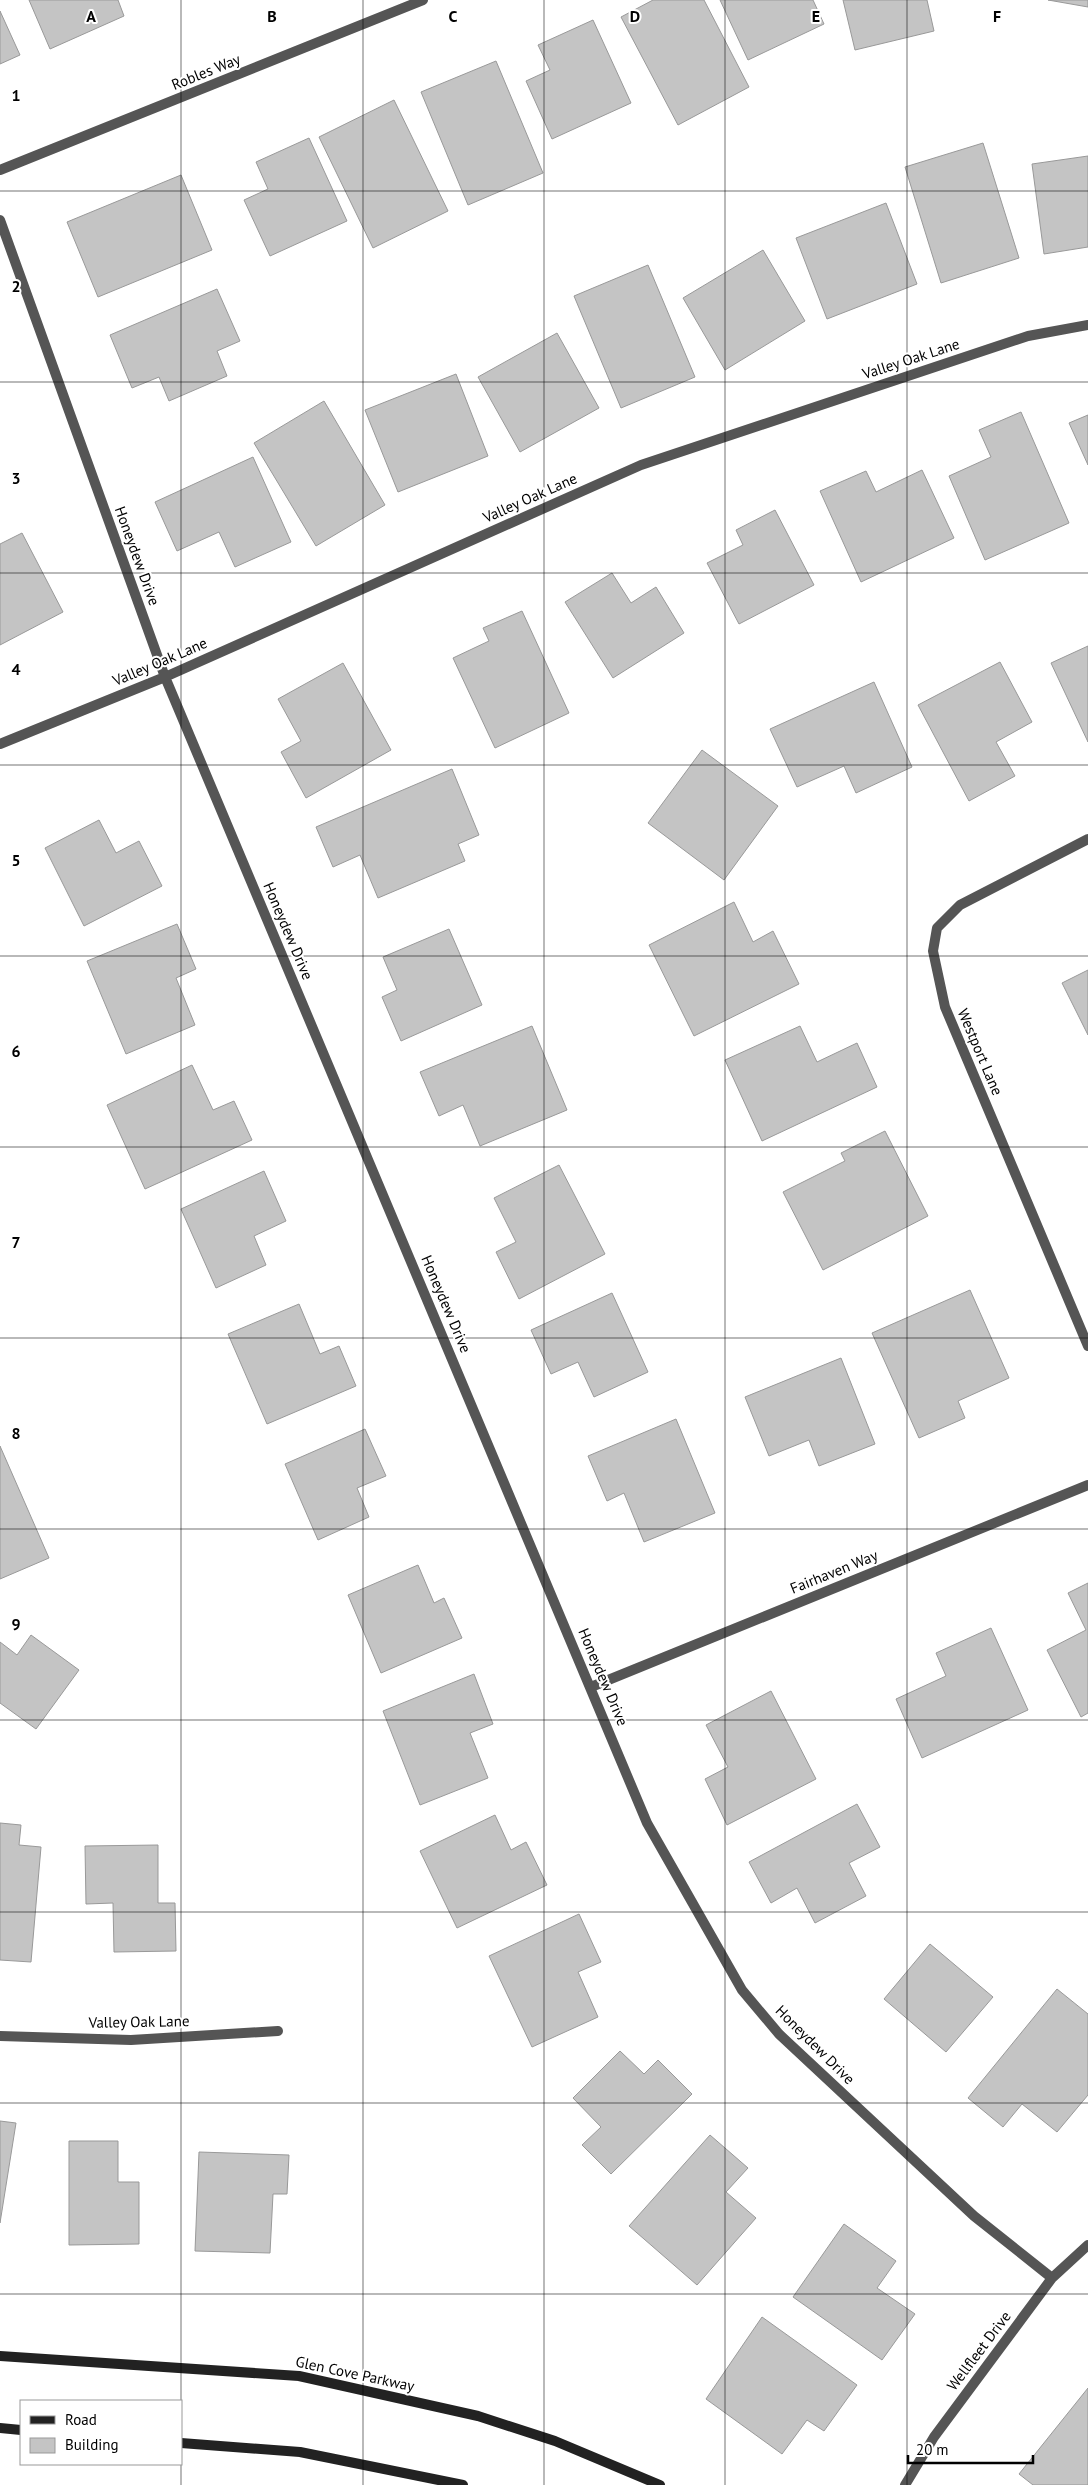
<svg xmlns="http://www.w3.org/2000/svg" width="1088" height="2485" viewBox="0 0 1088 2485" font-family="'PT Sans',sans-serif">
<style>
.building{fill:#c4c4c4;stroke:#999}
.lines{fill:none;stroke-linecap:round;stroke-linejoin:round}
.minor{stroke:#555;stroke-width:10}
.secondary{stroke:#222;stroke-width:10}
.grid{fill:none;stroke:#000;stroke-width:1;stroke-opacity:0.55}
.labels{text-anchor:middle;stroke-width:4;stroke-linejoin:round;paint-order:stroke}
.street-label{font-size:15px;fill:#000;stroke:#fff}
.grid-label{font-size:16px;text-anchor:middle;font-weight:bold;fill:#000;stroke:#fff;stroke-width:4;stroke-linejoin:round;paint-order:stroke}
</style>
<rect width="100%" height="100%" fill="#fff"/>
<path class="building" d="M 29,0 L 118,0 L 124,16 L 50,49 Z
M 653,0 L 704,0 L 749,87 L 678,125 L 621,17 Z
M 720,0 L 813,0 L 824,24 L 748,60 Z
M 843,0 L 927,0 L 934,31 L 855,50 Z
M 1048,0 L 1088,0 L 1088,7 Z
M 0,11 L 20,55 L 0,64 Z
M 593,20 L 631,103 L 552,139 L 526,81 L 550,70 L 538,45 Z
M 496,61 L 543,173 L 468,205 L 421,92 Z
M 394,100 L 448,211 L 373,248 L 319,137 Z
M 309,138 L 347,221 L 270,256 L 244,200 L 268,189 L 256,162 Z
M 983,143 L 1019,258 L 941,283 L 905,167 Z
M 1088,156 L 1088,247 L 1044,254 L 1032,164 Z
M 181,175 L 212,250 L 98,297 L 67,222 Z
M 886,203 L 917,284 L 827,319 L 796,238 Z
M 763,250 L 805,321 L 725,370 L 683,298 Z
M 648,265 L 695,377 L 621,408 L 574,296 Z
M 217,289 L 240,341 L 217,351 L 227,376 L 169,401 L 159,377 L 132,388 L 110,335 Z
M 557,333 L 599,408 L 520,452 L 478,377 Z
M 456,374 L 488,456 L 398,492 L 365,410 Z
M 324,401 L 385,505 L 316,546 L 254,443 Z
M 1021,412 L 1069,523 L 985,560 L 949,476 L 991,457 L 979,430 Z
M 1088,415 L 1088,465 L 1069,423 Z
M 253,457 L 291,542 L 235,567 L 219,532 L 177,551 L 155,502 Z
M 922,470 L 954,538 L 861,582 L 820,491 L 866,471 L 876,492 Z
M 775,510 L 814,585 L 739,624 L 707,563 L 743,545 L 736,530 Z
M 22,533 L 63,612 L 0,645 L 0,544 Z
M 612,573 L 631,603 L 656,587 L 684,633 L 613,678 L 565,602 Z
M 522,611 L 569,713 L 495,748 L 453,658 L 489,641 L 483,628 Z
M 1088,646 L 1088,742 L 1051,663 Z
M 1000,662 L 1032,722 L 996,742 L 1015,776 L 969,801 L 918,705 Z
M 343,663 L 391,750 L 306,798 L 281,752 L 301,741 L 278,699 Z
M 874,682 L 912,767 L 856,793 L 844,766 L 797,787 L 770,729 Z
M 702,750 L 778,806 L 724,880 L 648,823 Z
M 452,769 L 479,835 L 458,844 L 465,861 L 378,898 L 360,855 L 333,867 L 316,827 Z
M 99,820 L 116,853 L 139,841 L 162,886 L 84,926 L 45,848 Z
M 734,902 L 753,942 L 773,931 L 799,984 L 694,1036 L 649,945 Z
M 177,924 L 196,969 L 176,978 L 195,1025 L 126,1054 L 87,961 Z
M 449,929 L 482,1005 L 401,1041 L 382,997 L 397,990 L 383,957 Z
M 1088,970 L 1088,1035 L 1062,983 Z
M 532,1026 L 567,1110 L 480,1146 L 463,1105 L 439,1116 L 420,1072 Z
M 800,1026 L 817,1062 L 857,1043 L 877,1087 L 762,1141 L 725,1060 Z
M 192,1065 L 213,1110 L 234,1101 L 252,1140 L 145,1189 L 107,1105 Z
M 885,1131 L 928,1216 L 823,1270 L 783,1192 L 845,1161 L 841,1153 Z
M 559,1165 L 605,1254 L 519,1299 L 496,1252 L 516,1242 L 494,1198 Z
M 264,1171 L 286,1221 L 254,1236 L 266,1265 L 216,1288 L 181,1209 Z
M 970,1290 L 1009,1378 L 958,1401 L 965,1418 L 919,1438 L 872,1333 Z
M 612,1293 L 648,1372 L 594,1397 L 578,1362 L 551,1374 L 531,1330 Z
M 299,1304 L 320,1354 L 339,1346 L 356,1386 L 267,1424 L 228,1334 Z
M 841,1358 L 875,1444 L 819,1466 L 809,1440 L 769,1456 L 745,1397 Z
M 676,1419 L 715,1513 L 644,1542 L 624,1493 L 607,1501 L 588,1456 Z
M 365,1429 L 386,1476 L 357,1488 L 369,1517 L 318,1540 L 285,1464 Z
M 0,1446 L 49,1558 L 0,1579 Z
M 418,1565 L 434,1603 L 444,1598 L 462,1638 L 381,1673 L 348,1595 Z
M 1088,1583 L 1088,1713 L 1081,1717 L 1047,1650 L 1086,1630 L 1068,1593 Z
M 991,1628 L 1028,1710 L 922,1758 L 896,1699 L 946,1676 L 936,1653 Z
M 31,1635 L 79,1670 L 36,1729 L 0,1703 L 0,1642 L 17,1655 Z
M 474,1674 L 493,1724 L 470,1733 L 488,1778 L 420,1805 L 383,1711 Z
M 771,1691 L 816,1779 L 727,1825 L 705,1779 L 728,1767 L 706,1725 Z
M 857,1804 L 880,1847 L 849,1863 L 866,1896 L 815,1923 L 797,1888 L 771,1903 L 749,1862 Z
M 495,1815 L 511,1850 L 526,1842 L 547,1885 L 457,1928 L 420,1851 Z
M 0,1823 L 21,1825 L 19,1845 L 41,1847 L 31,1962 L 0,1960 Z
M 158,1845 L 158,1903 L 175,1903 L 176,1951 L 114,1952 L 113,1903 L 86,1904 L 85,1846 Z
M 579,1914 L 601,1962 L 578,1972 L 598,2017 L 532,2047 L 489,1956 Z
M 930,1944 L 993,1997 L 946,2052 L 884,1999 Z
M 1057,1989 L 1088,2014 L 1088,2095 L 1057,2132 L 1022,2104 L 1003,2127 L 968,2098 Z
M 620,2051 L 644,2074 L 658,2060 L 692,2094 L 611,2174 L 582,2145 L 601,2127 L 573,2098 Z
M 0,2121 L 16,2123 L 0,2223 Z
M 710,2135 L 748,2168 L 726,2192 L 756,2218 L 697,2285 L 629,2226 Z
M 69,2141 L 118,2141 L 118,2182 L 139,2182 L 139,2244 L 69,2245 Z
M 199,2152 L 289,2155 L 287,2194 L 273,2194 L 270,2253 L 195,2251 Z
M 844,2224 L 896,2261 L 877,2288 L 915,2314 L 882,2360 L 793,2297 Z
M 762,2317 L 857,2385 L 824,2431 L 807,2420 L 782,2454 L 706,2399 Z
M 1088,2388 L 1088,2485 L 1033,2485 L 1019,2474 Z"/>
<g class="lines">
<path class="minor" d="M 0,170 L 423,0
M 0,220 L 165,677 L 647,1823 L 742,1990 L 779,2034 L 974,2216 L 1052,2278
M 0,744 L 165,677 L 641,465 L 1028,336 L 1088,325
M 1088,839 L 960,905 L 937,928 L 933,951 L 945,1007 L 1088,1346
M 591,1687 L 1088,1485
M 0,2036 L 131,2040 L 278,2031
M 905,2485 L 934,2437 L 1052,2278 L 1088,2245"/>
<path class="secondary" d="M 0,2356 L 299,2376 L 478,2416 L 555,2441 L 660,2485
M 0,2428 L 21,2430
M 181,2443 L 300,2452 L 463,2485"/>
</g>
<path class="grid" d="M 181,0 L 181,2485M 363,0 L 363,2485M 544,0 L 544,2485M 725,0 L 725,2485M 907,0 L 907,2485M 0,191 L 1088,191M 0,382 L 1088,382M 0,573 L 1088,573M 0,765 L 1088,765M 0,956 L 1088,956M 0,1147 L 1088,1147M 0,1338 L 1088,1338M 0,1529 L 1088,1529M 0,1720 L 1088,1720M 0,1912 L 1088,1912M 0,2103 L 1088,2103M 0,2294 L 1088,2294"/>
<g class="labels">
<g class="street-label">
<text transform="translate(206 72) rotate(-22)" y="5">Robles Way</text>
<text transform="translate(911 359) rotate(-18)" y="5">Valley Oak Lane</text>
<text transform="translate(530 498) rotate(-24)" y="5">Valley Oak Lane</text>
<text transform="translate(137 556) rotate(70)" y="5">Honeydew Drive</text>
<text transform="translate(160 662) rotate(-23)" y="5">Valley Oak Lane</text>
<text transform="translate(288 931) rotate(67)" y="5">Honeydew Drive</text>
<text transform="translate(980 1052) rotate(67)" y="5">Westport Lane</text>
<text transform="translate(446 1304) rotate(67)" y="5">Honeydew Drive</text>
<text transform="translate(834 1572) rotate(-22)" y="5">Fairhaven Way</text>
<text transform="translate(603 1677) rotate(67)" y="5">Honeydew Drive</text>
<text transform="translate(139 2022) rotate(-1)" y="5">Valley Oak Lane</text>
<text transform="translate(815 2045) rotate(45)" y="5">Honeydew Drive</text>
<text transform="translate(979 2351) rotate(-53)" y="5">Wellfleet Drive</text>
<text transform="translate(355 2374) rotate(12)" y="5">Glen Cove Parkway</text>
</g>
</g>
<g class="grid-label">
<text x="91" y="22">A</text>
<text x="272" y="22">B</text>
<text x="453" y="22">C</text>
<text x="635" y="22">D</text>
<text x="816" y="22">E</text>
<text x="997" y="22">F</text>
<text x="16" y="101">1</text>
<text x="16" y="292">2</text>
<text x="16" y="484">3</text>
<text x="16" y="675">4</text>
<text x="16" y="866">5</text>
<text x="16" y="1057">6</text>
<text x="16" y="1248">7</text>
<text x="16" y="1439">8</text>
<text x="16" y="1630">9</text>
</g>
<rect x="20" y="2400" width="162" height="65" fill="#ffffff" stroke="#999999"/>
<rect x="30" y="2416" width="25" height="8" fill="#222222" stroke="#999999"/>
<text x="65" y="2425" font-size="15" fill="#000000">Road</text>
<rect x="30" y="2438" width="25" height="15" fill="#c4c4c4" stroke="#999999"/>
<text x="65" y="2450" font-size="15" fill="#000000">Building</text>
<path d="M908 2455v8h125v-8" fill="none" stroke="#000000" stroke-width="2.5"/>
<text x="916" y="2455" font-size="15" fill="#000000" stroke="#ffffff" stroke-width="4" paint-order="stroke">20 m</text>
</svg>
